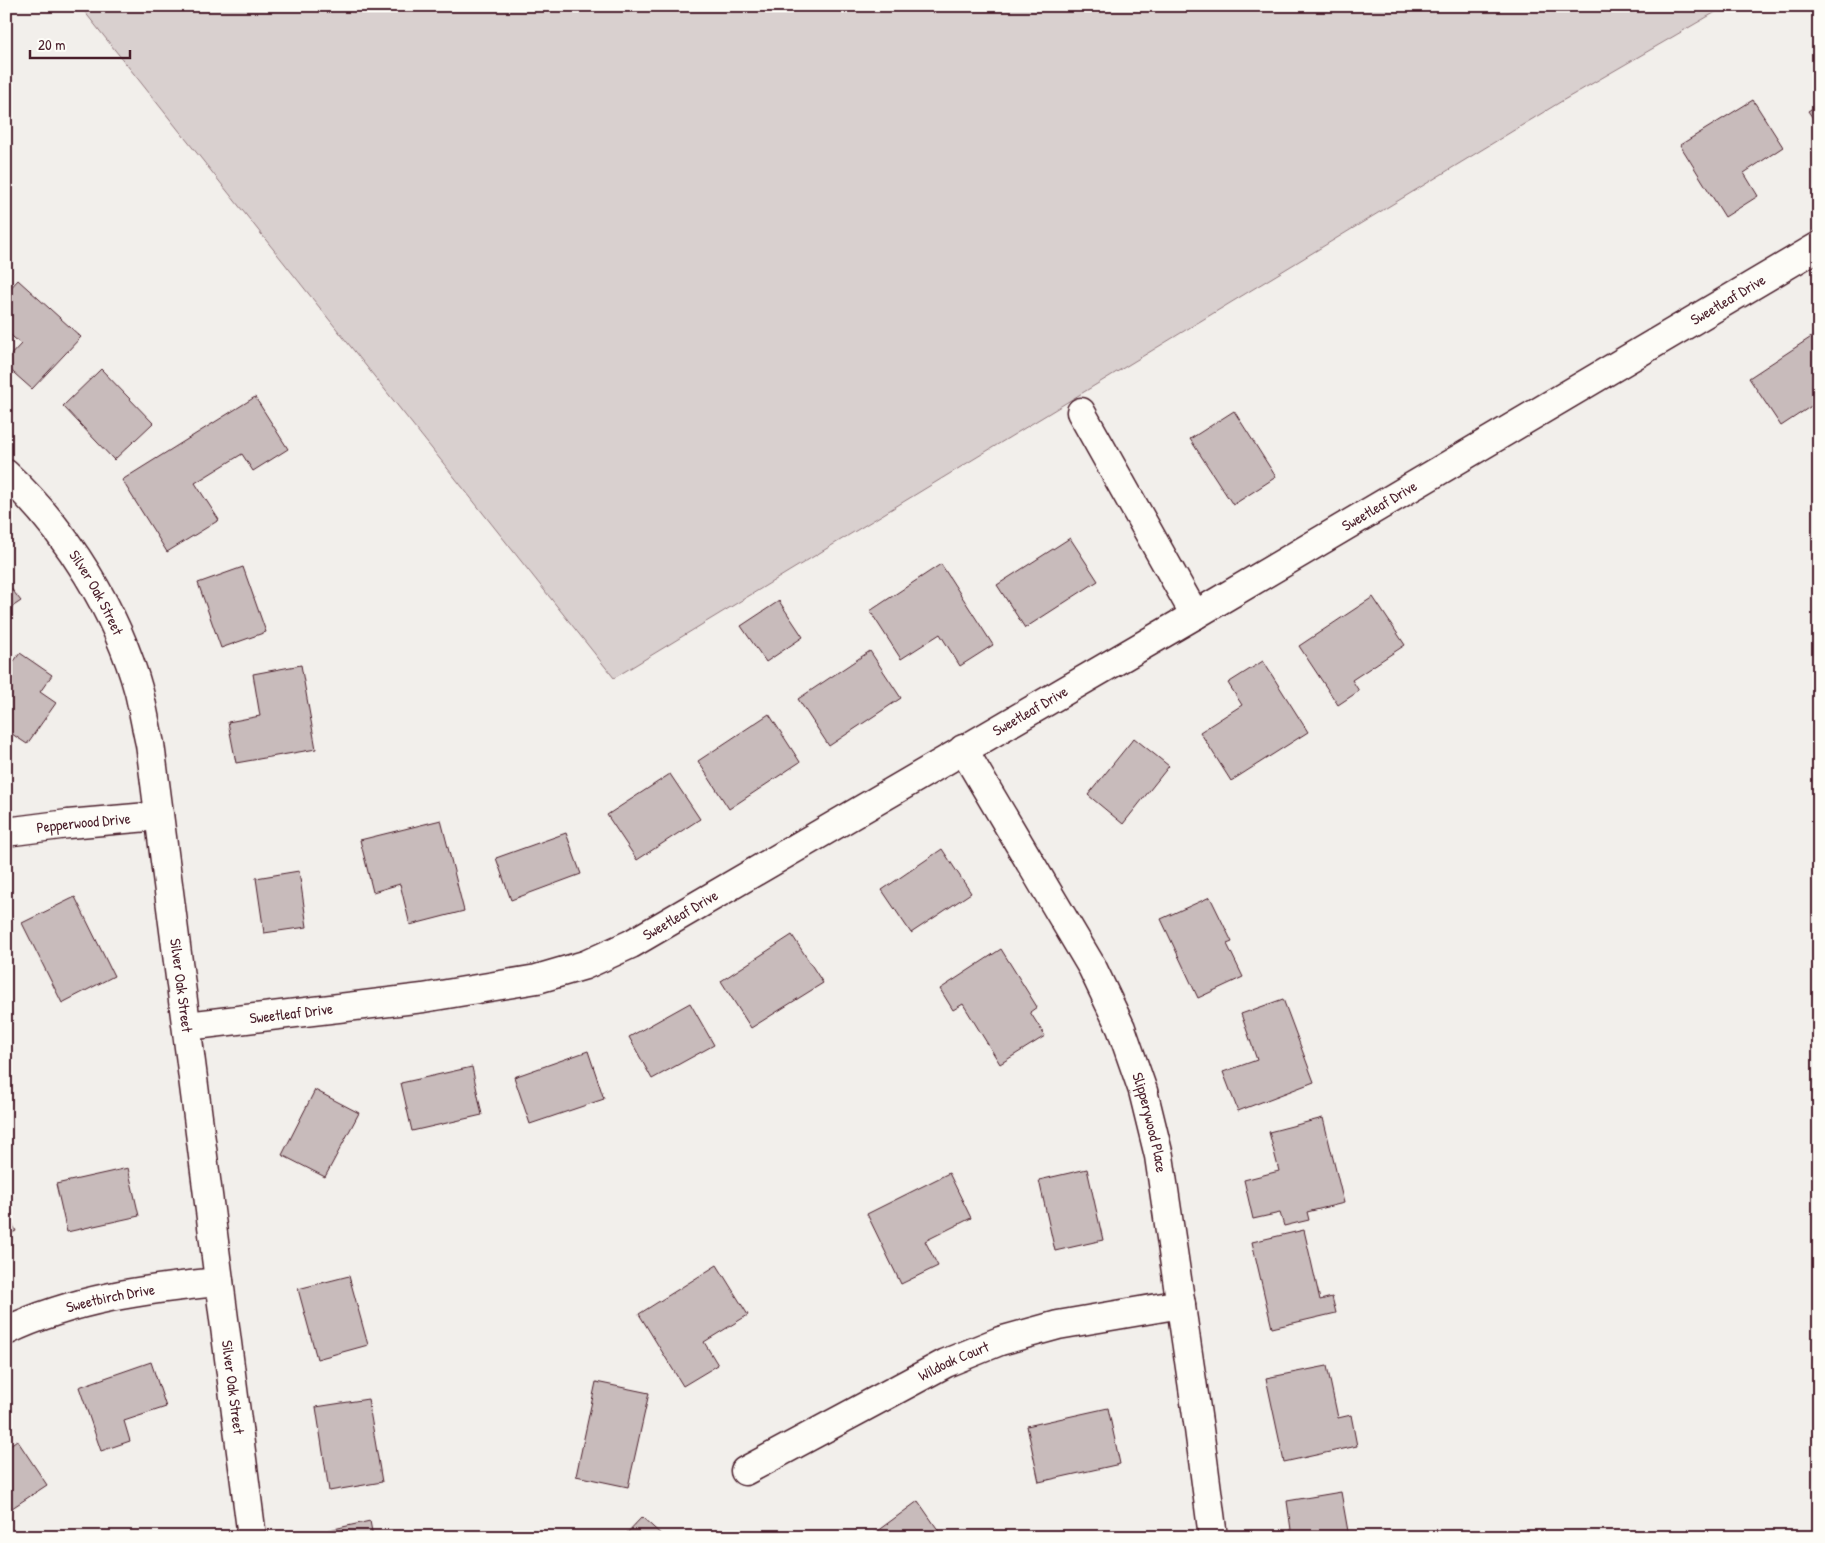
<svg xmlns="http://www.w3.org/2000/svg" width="1825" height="1543" viewBox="0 0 1825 1543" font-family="'Patrick Hand',sans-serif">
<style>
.green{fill:#d9d0cf;stroke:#92787d}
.building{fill:#c8bbbb;stroke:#4a1f2b}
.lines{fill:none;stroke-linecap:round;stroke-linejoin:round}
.minor-casing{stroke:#4a1f2b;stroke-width:31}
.minor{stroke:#fdfcf7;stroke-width:28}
.labels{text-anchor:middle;stroke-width:4;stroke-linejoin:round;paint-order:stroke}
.street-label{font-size:15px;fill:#4a1f2b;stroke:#fdfcf7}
</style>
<rect width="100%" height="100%" fill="#f2efeb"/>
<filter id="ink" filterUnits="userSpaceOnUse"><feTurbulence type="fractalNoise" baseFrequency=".02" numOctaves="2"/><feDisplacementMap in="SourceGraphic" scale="10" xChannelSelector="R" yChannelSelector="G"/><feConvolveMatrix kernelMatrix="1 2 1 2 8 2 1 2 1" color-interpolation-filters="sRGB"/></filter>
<g filter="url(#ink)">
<path class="green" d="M 80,6 L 1726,6 L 1562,101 L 614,678 Z"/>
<path class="building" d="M 1753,100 L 1783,147 L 1744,173 L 1758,196 L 1725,217 L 1680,145 Z
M 1819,104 L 1819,127 L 1808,111 Z
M 18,280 L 81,337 L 32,389 L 6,366 L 6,360 L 21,344 L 6,331 L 6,293 Z
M 1819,332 L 1819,401 L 1781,426 L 1749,378 Z
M 101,369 L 153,423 L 114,460 L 63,406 Z
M 255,397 L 288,449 L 253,471 L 242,454 L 195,483 L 219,520 L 167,552 L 122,480 Z
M 1234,411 L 1276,477 L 1233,505 L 1190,439 Z
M 1070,538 L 1098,581 L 1025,628 L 997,585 Z
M 941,564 L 993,645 L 960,666 L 940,634 L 901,659 L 870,611 Z
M 243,567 L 266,632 L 221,648 L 198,583 Z
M 6,582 L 21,601 L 6,611 Z
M 1373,597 L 1405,645 L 1352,680 L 1359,691 L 1338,705 L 1299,646 Z
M 779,601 L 803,637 L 766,662 L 741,626 Z
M 870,651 L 901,698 L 829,746 L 798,699 Z
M 20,653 L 52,675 L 40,692 L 56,703 L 27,744 L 6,730 L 6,672 Z
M 1263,661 L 1308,732 L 1231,781 L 1200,732 L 1242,705 L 1228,683 Z
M 301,665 L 316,749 L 236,763 L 228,722 L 260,716 L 253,674 Z
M 769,714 L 800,762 L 729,809 L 698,761 Z
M 1134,738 L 1169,766 L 1123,824 L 1088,795 Z
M 670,774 L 700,819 L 637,860 L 607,815 Z
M 441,820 L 464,911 L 410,925 L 400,884 L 373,892 L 360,840 Z
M 566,833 L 581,874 L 511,900 L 496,858 Z
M 942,849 L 971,893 L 911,933 L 882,890 Z
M 299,871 L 307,927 L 264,933 L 256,878 Z
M 75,897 L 114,976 L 62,1003 L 22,923 Z
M 1210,897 L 1232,942 L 1227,944 L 1243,977 L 1198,998 L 1161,919 Z
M 792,935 L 823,983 L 751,1028 L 721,981 Z
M 1001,949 L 1037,1007 L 1030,1012 L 1045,1036 L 1000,1064 L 963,1004 L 953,1010 L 940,989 Z
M 1283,999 L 1314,1082 L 1238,1111 L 1223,1072 L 1257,1060 L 1241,1014 Z
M 690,1003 L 714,1045 L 652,1079 L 629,1037 Z
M 588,1051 L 604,1099 L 530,1124 L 514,1077 Z
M 472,1067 L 482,1115 L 412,1131 L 401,1083 Z
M 315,1090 L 359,1113 L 325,1177 L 282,1155 Z
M 1323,1118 L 1344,1203 L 1307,1212 L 1309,1220 L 1284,1226 L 1280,1213 L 1253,1219 L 1244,1180 L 1279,1171 L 1269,1132 Z
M 128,1168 L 139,1216 L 67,1232 L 56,1184 Z
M 1087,1169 L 1103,1240 L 1055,1251 L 1039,1180 Z
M 949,1173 L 971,1218 L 925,1241 L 938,1266 L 901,1284 L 867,1214 Z
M 6,1212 L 16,1231 L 6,1236 Z
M 1304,1230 L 1320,1300 L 1332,1297 L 1336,1313 L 1272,1328 L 1252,1242 Z
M 717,1265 L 748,1315 L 704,1342 L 718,1365 L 683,1386 L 639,1314 Z
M 349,1276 L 368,1345 L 317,1359 L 298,1289 Z
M 151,1362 L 166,1407 L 124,1421 L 130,1441 L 101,1451 L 79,1387 Z
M 1327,1366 L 1338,1418 L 1351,1415 L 1357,1446 L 1284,1462 L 1266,1378 Z
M 596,1382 L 649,1393 L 628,1487 L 576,1476 Z
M 368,1399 L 382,1482 L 329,1491 L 316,1407 Z
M 1108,1408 L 1120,1464 L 1039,1482 L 1027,1426 Z
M 17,1440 L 47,1485 L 6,1512 L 6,1448 Z
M 1341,1492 L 1349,1537 L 1292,1537 L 1287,1501 Z
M 918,1501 L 943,1537 L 869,1537 Z
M 642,1517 L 664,1537 L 624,1536 Z
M 370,1521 L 373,1537 L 330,1537 L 329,1530 Z"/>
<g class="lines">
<defs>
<g id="minor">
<path d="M 1081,412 L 1195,615"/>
<path id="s1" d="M 6,474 C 67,531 117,611 139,692 C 143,709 146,727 150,744 L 252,1537"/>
<path id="s2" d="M 963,749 L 1092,967 L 1121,1028 L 1143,1091 L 1159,1156 L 1199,1429 L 1213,1537"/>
<path id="s3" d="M 6,832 L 68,824 L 159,816"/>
<path id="s4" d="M 187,1026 L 423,998 L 537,979 L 585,965 L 631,944 L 1195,615 L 1819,246"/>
<path id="s5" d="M 6,1331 C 73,1299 145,1289 219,1282"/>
<path id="s6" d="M 745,1471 L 946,1363 L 1000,1341 L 1058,1325 L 1181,1304"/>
</g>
</defs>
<use href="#minor" class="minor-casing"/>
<use href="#minor" class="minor"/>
</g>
</g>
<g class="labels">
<g class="street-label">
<text dy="5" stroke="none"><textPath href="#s4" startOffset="1726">Sweetleaf Drive</textPath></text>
<text dy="5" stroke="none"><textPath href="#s4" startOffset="1321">Sweetleaf Drive</textPath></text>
<text dy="5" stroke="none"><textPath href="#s1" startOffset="150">Silver Oak Street</textPath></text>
<text dy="5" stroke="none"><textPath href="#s4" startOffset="916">Sweetleaf Drive</textPath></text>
<text dy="5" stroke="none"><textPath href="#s3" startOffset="78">Pepperwood Drive</textPath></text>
<text dy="5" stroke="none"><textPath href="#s4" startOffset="511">Sweetleaf Drive</textPath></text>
<text dy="5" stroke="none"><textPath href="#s1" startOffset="555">Silver Oak Street</textPath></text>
<text dy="5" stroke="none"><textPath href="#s4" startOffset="105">Sweetleaf Drive</textPath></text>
<text dy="5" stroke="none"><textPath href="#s2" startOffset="420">Slipperywood Place</textPath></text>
<text dy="5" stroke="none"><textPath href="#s5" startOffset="110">Sweetbirch Drive</textPath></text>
<text dy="5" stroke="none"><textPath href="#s6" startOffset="236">Wildoak Court</textPath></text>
<text dy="5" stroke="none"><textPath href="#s1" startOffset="960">Silver Oak Street</textPath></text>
</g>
</g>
<rect width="1825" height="1543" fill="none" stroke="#fdfcf7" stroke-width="25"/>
<rect x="12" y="12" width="1800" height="1518" fill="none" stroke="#4a1f2b" stroke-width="2" filter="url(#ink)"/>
<path d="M30 50v8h100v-8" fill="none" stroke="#4a1f2b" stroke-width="2.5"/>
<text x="38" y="50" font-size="15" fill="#4a1f2b" stroke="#fdfcf7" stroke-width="4" paint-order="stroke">20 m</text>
</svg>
